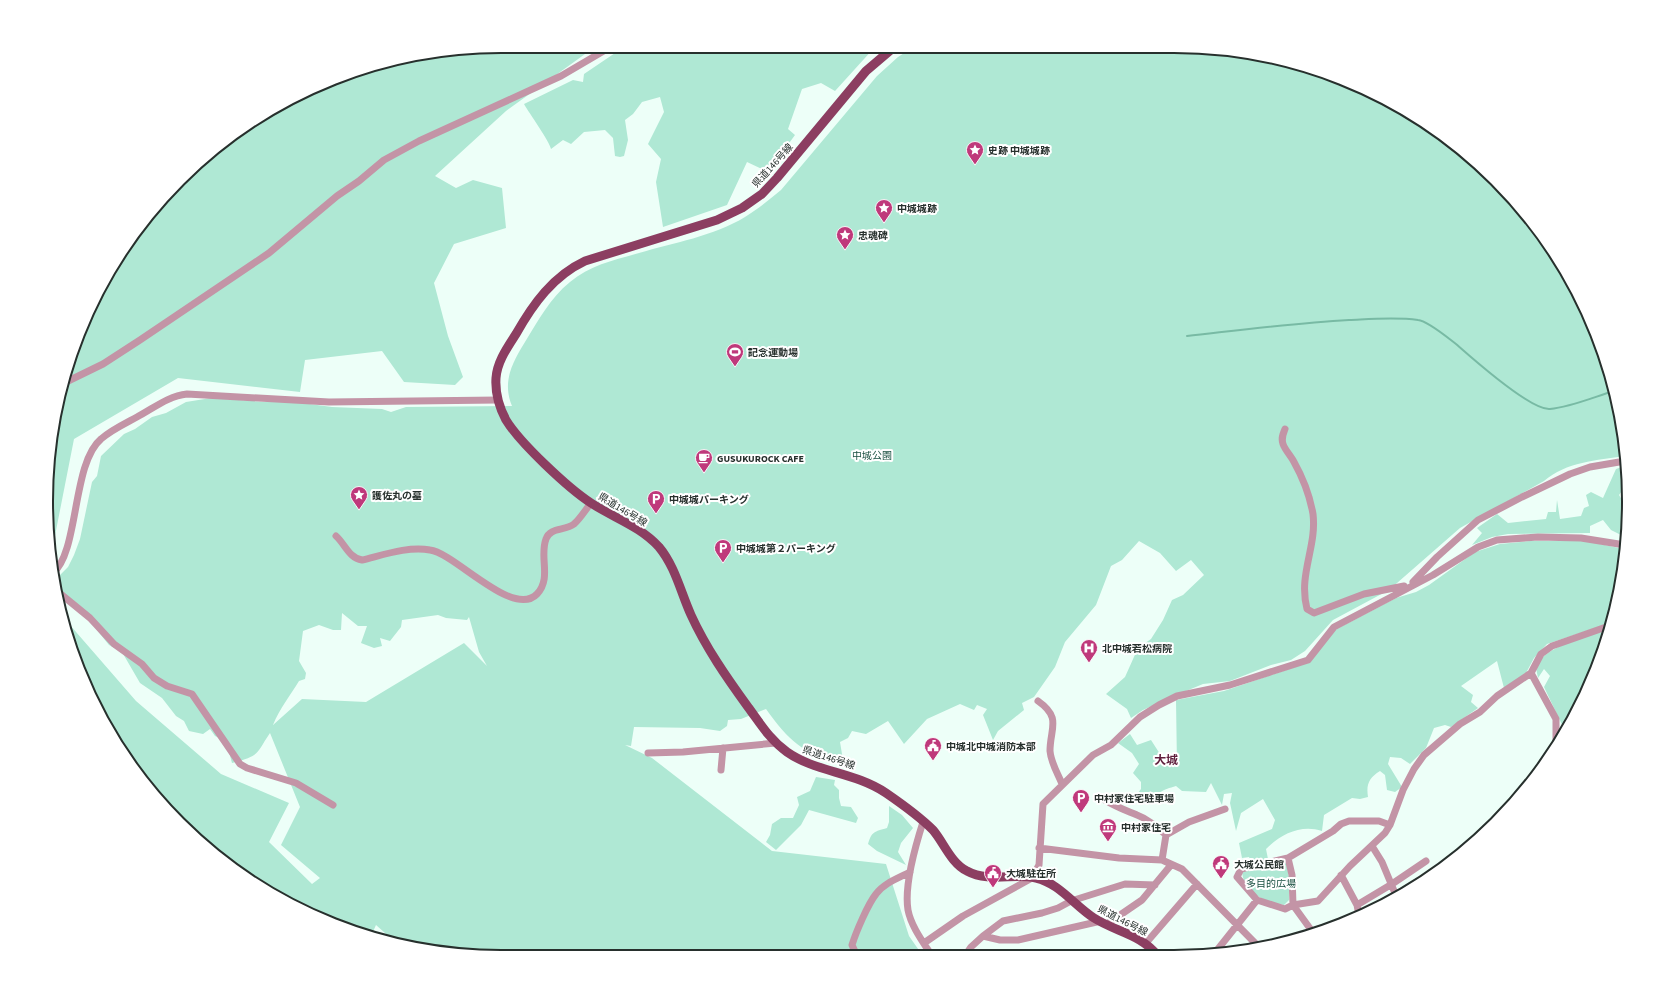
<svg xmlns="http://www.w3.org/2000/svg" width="1675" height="1003" viewBox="0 0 1675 1003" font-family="'Source Sans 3','Noto Sans JP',sans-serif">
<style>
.green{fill:#afe8d4;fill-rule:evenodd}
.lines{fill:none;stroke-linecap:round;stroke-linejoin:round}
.stream{stroke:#78baa4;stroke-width:2}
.minor{stroke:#c394a6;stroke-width:7}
.major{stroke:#8c3e61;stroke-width:9}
.labels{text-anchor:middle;stroke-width:4;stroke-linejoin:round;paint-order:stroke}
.poi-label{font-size:10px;font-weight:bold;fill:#27302d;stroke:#fff;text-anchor:start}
.street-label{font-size:10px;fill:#27302d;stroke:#fff}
.park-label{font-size:10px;fill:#184f40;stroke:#fff}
.quarter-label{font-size:12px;font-weight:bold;fill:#601f3d;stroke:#fff}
.rim{fill:none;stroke:#27302d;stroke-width:2}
</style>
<rect width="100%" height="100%" fill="#edfff8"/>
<path class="green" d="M 1204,47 L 1320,70 L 1427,123 L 1496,180 L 1552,249 L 1594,327 L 1620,413 L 1625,456 C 1597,460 1566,462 1544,481 L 1460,528 L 1389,590 L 1333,620 L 1305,651 L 1291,660 L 1271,665 L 1230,681 L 1203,684 L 1169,698 L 1143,710 L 1131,718 L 1127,709 L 1106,694 L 1125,677 L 1138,648 L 1151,639 L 1163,620 L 1172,600 L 1183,595 L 1204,575 L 1191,560 L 1176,571 L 1160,553 L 1139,541 L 1122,560 L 1111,566 L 1096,605 L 1065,642 L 1055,667 L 1034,697 L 1022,703 L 1024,710 L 998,731 L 993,740 L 983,715 L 987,709 L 977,705 L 974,710 L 960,704 L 927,719 L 904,744 L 888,721 L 866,734 L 852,731 L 848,738 L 840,742 L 844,766 C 805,754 790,743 766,709 L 741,719 L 728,720 L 727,726 L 720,731 L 700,728 L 634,727 L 631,746 L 625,745 L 652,758 L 772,851 L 886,864 L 909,936 L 923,956 L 471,956 L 394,941 L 376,925 L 371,936 L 355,933 L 248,880 L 180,824 L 140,779 L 93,703 L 70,648 L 63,617 L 136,701 L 221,774 L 289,803 L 269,842 L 312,884 L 320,878 L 281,845 L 300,807 L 270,733 C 255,755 261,755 232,763 L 226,741 L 215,736 L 210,729 L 203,734 L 189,731 L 184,721 L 176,716 L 162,698 L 140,683 L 122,652 L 109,645 L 88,619 L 58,590 L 57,578 L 68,567 L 74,555 L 80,539 L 92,482 L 97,476 L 101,456 L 124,434 L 135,429 L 152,417 L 166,413 L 186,402 L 211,398 L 265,402 L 287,401 L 332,407 L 382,409 L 391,412 L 406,407 L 512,406 C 502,382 512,363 525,342 C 538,321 550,298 570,282 C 590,265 615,260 639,253 C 673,243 714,236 745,217 C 758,209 769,200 781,190 L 877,76 L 898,57 L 912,48 ZM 342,613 L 358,626 L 367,626 L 361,643 L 374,648 L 382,646 L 380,638 L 390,641 L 401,627 L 402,620 L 438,615 L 446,618 L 467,620 L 469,617 L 479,652 L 487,666 L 464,643 L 366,702 L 302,699 L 273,725 C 280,708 290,696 299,681 L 305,679 L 306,673 L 299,661 L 303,631 L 319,625 L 333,630 L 341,630 Z
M 874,48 L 835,91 L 821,83 L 802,89 L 788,129 L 795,135 L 768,172 L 747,162 L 727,205 L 663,227 L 656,182 L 661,159 L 648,144 L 664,112 L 660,97 L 642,102 L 633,114 L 625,120 L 628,140 L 624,156 L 620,157 L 615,156 L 613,138 L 605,130 L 584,132 L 571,144 L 563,140 L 551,149 C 550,142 529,113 524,104 L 573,80 L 583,82 L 584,74 L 621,49 Z
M 592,49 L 506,111 L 435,176 L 456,188 L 473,180 L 502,188 L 506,228 L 454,244 L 434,283 L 448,336 L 463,377 L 455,385 L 404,382 L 382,351 L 305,360 L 300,392 L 178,378 L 74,439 L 50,561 L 46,501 L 50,442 L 70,355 L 93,300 L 140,224 L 224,140 L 300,93 L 355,70 L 442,50 Z
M 1625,466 L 1627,484 L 1619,495 L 1625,505 L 1628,507 L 1625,537 L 1611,530 L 1603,520 L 1590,526 L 1590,533 L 1508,534 L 1492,537 L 1472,545 L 1482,533 L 1477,528 L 1497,514 L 1508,523 L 1546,519 L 1548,512 L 1556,512 L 1557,500 L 1560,519 L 1581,516 L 1584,508 L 1589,506 L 1586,495 L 1591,492 L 1603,498 L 1616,469 Z
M 1530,541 L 1585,541 L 1624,549 L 1620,591 L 1610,623 L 1547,644 L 1534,658 L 1526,673 L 1504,688 L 1497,661 L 1461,686 L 1473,695 L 1471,702 L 1478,708 L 1451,727 L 1445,725 L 1434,728 L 1426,748 L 1410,764 L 1401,758 L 1390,757 L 1388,764 L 1402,787 L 1395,792 L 1387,790 L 1385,775 L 1380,771 C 1369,778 1366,784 1368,797 L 1360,799 L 1352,798 L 1324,815 L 1322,831 C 1301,824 1281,834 1266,849 L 1268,859 L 1251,863 L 1249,857 L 1242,858 L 1239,843 L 1272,829 L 1275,820 L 1263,799 L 1241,813 L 1236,831 L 1230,803 L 1232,793 L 1224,794 L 1222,805 L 1211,783 L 1206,792 L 1182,791 L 1176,786 C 1163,790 1156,792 1149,805 L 1141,801 L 1137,804 L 1134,798 L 1141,789 L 1141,782 L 1133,773 L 1139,764 L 1132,753 L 1118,743 L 1130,734 L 1137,745 L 1151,740 L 1160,754 L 1177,767 L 1176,700 L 1224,691 L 1310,662 L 1335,630 L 1396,598 L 1416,592 L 1429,585 L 1475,552 L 1500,544 Z
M 1608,631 L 1594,676 L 1565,731 L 1544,687 L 1550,676 L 1544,669 L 1538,678 L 1536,668 C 1538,664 1540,660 1543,657 C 1556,645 1590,633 1608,631 Z
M 816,777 L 835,780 L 834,785 L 839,790 L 839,798 L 841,806 L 851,807 L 858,818 L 856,823 L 809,810 L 801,825 L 776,850 L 766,842 L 770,835 L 772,824 L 781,818 L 793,818 L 799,805 L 797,797 L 810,791 Z
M 889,806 L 902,815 L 913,828 L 901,843 L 898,852 L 906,865 L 877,851 L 868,844 C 872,831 874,832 887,828 L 889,822 Z
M 1286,861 L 1289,877 L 1289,900 L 1284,905 C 1266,903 1243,892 1242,871 Z"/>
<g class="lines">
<path class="stream" d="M 1187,336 C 1241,330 1295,323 1349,320 C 1372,319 1396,317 1418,320 C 1428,321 1448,338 1456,344 C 1472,358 1531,411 1550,409 C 1571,407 1594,397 1614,391"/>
<path class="minor" d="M 64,383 L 103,364 L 140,340 L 269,253 L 337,196 L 359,181 L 384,160 L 419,141 L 561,76 L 607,49
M 1285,429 C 1283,434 1281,438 1283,444 C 1285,450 1291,456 1294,462 C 1303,478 1310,497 1313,514 C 1317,547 1298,574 1307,609 L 1314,613 L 1364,594 L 1404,586
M 336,536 C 345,544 349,558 362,560 C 383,555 408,546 430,550 C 455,553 513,619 537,594 C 552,578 539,557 546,539 C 550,527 565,531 574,524 C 580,519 586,509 591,503
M 53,573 C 79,552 72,463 101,439 C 111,430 126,423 137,417 C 154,408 168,396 187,394 L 329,402 L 498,400
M 1413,582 L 1437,557 L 1478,520 L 1522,497 L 1570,474 L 1590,467 L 1625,461
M 57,591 L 90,618 L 114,644 L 142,664 L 154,678 L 167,686 L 192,694 L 240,764 L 247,768 L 296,783 L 333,805
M 1531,673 L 1556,719 L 1556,747
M 1038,701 C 1062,718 1050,728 1050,751 C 1051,763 1058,774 1062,784
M 648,753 L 683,752 L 776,743
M 721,770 L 723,748
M 1105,800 C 1116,807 1125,810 1137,815 C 1148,819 1157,827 1166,835
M 923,822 C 916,844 904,886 908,910 C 911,926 923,942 932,956
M 1372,846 L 1382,862 L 1397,898
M 1039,848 L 1119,858 L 1162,860 L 1182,869 L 1257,945
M 1288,858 L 1241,869 L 1237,877 L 1257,900 L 1285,909 L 1293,905 L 1292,875 L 1288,858 L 1333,831 L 1341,824 L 1349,821 L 1379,821 L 1390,825
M 1162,860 L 1166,835 L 1189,822 L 1225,809
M 1341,875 L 1357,905 L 1359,915
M 1357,905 L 1392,884 L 1426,861
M 1107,924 L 1142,900 L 1171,865
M 1314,934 L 1293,905 L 1318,901 L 1350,866 L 1385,833 L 1390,825 L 1403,790 L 1414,769 L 1424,755 L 1460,724 L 1480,712 L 1497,696 L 1531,673 L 1541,654 L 1552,646 L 1609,626
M 983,936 L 1003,921 L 1042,913 L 1058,908 L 1071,901 L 1125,884 L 1155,885
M 924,943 L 963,916 L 1032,878 L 1039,865 L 1043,804 L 1093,755 L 1111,745 L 1140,717 L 1159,705 L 1177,696 L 1230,685 L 1308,660 L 1334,627 L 1433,575 L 1478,547 L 1497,540 L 1538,537 L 1581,538 L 1625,545
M 1146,943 L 1197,884
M 1214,954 L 1257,900
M 857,956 L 852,945 C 856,932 868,904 876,894 C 884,883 899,878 910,872
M 965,956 L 971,947 L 983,936 L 1000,940 L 1018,940 L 1101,921"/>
<path class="major" d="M 893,48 L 866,71 L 777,178 L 762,194 L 742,208 L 717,220 L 585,261 C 553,276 533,304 516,334 C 507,348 497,362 496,378 C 495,393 499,407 506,420 C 520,443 568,488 591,503 C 614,518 640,526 659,547 C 675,566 681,593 691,615 C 706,648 727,678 748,707 C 760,723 770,740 787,752 C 815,772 855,772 886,793 C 902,804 919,816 933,830 C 944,843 951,863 967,871 C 989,883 1013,873 1036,878 C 1059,883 1075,906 1094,918 C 1116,932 1141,934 1158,956"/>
</g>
<defs>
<symbol id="sight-pin" viewBox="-11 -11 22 30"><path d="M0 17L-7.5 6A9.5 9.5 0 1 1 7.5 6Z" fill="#bf397b" stroke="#fff"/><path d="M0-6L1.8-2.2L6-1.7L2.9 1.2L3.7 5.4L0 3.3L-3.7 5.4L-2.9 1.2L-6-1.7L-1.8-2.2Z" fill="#fff"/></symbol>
<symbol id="stadium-pin" viewBox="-11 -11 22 30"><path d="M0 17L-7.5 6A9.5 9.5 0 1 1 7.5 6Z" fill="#bf397b" stroke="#fff"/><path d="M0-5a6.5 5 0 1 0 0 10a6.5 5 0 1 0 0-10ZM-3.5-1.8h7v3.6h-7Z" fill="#fff"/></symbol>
<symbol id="cafe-pin" viewBox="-11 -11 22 30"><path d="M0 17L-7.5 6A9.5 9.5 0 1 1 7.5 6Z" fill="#bf397b" stroke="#fff"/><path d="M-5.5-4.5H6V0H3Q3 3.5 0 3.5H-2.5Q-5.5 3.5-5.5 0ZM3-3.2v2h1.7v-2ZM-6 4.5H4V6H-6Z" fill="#fff"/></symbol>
<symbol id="parking-pin" viewBox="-11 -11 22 30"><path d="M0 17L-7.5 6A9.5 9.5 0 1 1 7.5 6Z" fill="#bf397b" stroke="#fff"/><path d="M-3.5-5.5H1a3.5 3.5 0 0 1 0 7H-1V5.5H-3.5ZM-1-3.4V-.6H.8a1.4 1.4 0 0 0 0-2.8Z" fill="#fff"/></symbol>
<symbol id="hospital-pin" viewBox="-11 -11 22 30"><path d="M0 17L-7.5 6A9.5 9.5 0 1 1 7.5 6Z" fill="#bf397b" stroke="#fff"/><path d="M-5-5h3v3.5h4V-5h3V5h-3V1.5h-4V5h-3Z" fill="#fff"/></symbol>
<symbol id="civic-pin" viewBox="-11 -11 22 30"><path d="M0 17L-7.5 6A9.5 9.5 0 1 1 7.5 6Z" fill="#bf397b" stroke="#fff"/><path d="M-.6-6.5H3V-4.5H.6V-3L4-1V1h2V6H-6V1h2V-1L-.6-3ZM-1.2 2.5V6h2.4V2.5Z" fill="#fff"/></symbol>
<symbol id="museum-pin" viewBox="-11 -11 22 30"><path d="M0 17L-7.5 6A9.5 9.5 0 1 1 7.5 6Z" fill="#bf397b" stroke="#fff"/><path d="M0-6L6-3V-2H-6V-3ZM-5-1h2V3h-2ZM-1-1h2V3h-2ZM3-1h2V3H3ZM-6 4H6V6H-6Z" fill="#fff"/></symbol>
</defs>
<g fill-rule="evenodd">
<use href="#sight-pin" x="965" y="140" width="20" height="27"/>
<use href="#sight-pin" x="874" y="198" width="20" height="27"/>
<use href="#sight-pin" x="835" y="225" width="20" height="27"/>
<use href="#stadium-pin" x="725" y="342" width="20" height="27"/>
<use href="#cafe-pin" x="694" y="448" width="20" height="27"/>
<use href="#sight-pin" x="349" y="485" width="20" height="27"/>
<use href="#parking-pin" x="646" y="489" width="20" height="27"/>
<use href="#parking-pin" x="713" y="538" width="20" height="27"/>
<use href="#hospital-pin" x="1079" y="638" width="20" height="27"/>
<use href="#civic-pin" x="923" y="736" width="20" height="27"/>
<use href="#parking-pin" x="1071" y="788" width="20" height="27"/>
<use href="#museum-pin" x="1098" y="817" width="20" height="27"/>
<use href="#civic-pin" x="1211" y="854" width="20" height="27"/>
<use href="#civic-pin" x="983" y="863" width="20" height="27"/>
</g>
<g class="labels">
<g class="poi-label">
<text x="988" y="154">史跡 中城城跡</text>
<text x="897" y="212">中城城跡</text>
<text x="858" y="239">忠魂碑</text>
<text x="748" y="356">記念運動場</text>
<text x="717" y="462">GUSUKUROCK CAFE</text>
<text x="372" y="499">護佐丸の墓</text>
<text x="669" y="503">中城城パーキング</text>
<text x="736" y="552">中城城第２パーキング</text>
<text x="1102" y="652">北中城若松病院</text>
<text x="946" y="750">中城北中城消防本部</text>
<text x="1094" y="802">中村家住宅駐車場</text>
<text x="1121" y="831">中村家住宅</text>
<text x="1234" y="868">大城公民館</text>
<text x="1006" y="877">大城駐在所</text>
</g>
<g class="street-label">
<text transform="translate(772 165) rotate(-48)" y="4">県道146号線</text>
<text transform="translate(623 509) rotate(31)" y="4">県道146号線</text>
<text transform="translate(829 757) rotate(18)" y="4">県道146号線</text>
<text transform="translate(1123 920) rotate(27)" y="4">県道146号線</text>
</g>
<g class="park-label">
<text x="872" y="459">中城公園</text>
<text x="1271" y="887">多目的広場</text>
</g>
<g class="quarter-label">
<text x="1166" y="764">大城</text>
</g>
</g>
<path d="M0 0H1675V1003H0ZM501 53H1174A448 448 0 0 1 1622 501V502A448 448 0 0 1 1174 950H501A448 448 0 0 1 53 502V501A448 448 0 0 1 501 53Z" fill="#fff" fill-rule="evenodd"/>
<path class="rim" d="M501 53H1174A448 448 0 0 1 1622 501V502A448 448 0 0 1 1174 950H501A448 448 0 0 1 53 502V501A448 448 0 0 1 501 53Z"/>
</svg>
